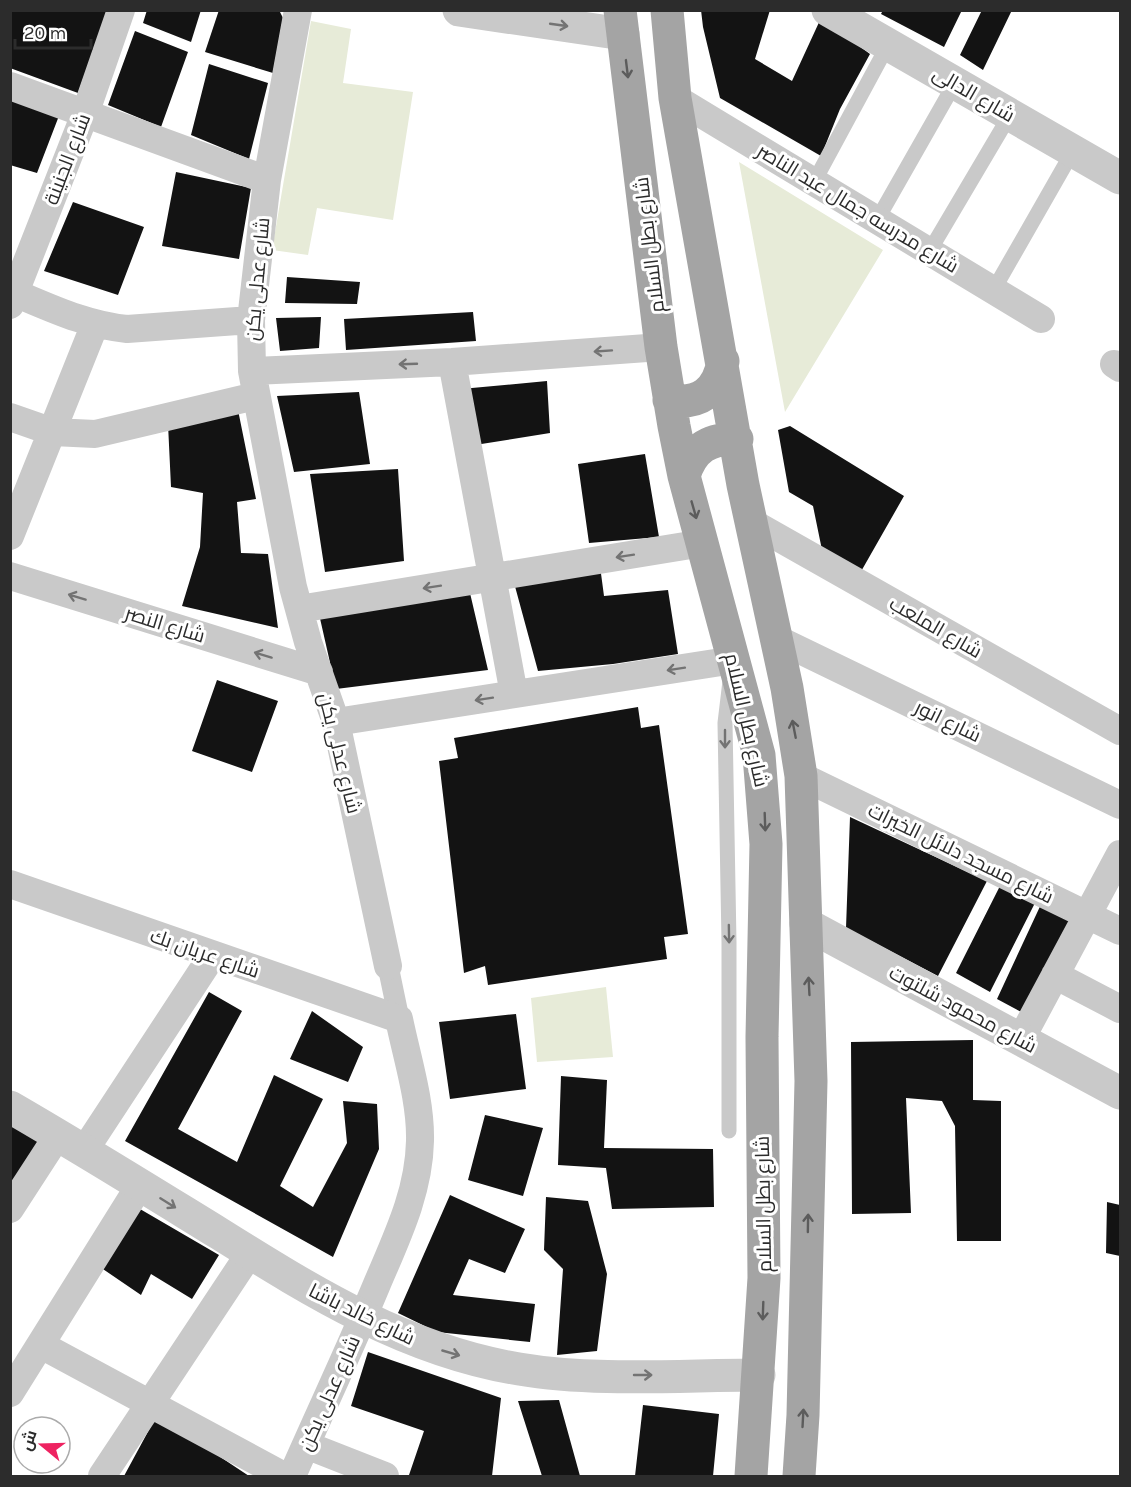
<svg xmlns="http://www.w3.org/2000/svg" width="1131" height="1487" viewBox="0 0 1131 1487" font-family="Karla,Cairo,sans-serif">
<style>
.green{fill:#e7ebd8}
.building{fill:#131313}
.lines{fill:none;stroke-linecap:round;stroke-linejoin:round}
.service{stroke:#c9c9c9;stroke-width:15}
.pedestrian{stroke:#c9c9c9;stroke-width:21}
.minor{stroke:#c9c9c9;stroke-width:28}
.tertiary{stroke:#c9c9c9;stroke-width:33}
.primary{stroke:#a4a4a4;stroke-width:33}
.oneway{stroke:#737373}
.oneway2{stroke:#5c5c5c}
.labels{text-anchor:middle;stroke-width:6;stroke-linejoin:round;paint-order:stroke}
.street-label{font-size:20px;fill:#2c2c2c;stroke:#fff}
</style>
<rect width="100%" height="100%" fill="#fff"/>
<path class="green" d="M 311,21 L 351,29 L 343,83 L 413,92 L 393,220 L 317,208 L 308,255 L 272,250 Z
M 739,162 L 883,250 L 785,412 Z
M 606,987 L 613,1057 L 537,1062 L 531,998 Z"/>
<path class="building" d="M 11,10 L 108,10 L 78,93 L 10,68 Z
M 147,10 L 201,10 L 191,42 L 143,23 Z
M 219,10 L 279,10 L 283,18 L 273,73 L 205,52 Z
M 701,10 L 770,10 L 755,59 L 792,81 L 821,18 L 870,54 L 840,109 L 821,156 L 720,98 L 703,27 Z
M 883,10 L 962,10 L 944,47 L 881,14 Z
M 982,10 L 1012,10 L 983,70 L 960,55 Z
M 135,31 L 188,52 L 161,127 L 108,105 Z
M 209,64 L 268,83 L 249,159 L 191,135 Z
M 10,93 L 62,108 L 37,173 L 10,165 Z
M 176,172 L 251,188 L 239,259 L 162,246 Z
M 73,202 L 144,227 L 118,295 L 44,271 Z
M 287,277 L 360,282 L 357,304 L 285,303 Z
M 473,312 L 476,341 L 346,350 L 344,319 Z
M 321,317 L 319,348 L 280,351 L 276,318 Z
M 547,381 L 550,433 L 475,445 L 461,389 Z
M 359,392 L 370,464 L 294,472 L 277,396 Z
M 238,410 L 256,499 L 237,502 L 241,553 L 268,554 L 278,628 L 182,606 L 200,547 L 203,493 L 171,487 L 168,424 Z
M 790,426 L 904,496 L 859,575 L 822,550 L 813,506 L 789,492 L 778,430 Z
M 645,454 L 659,537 L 589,543 L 578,464 Z
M 398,469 L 404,561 L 325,572 L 310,474 Z
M 600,566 L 604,596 L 668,590 L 678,654 L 613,664 L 538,671 L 513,579 Z
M 470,593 L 488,670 L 336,689 L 319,614 Z
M 217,680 L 278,701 L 252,772 L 192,751 Z
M 638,707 L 641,728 L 659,725 L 688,934 L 664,937 L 667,959 L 488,985 L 485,966 L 464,973 L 439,761 L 458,758 L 454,738 Z
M 850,817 L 987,881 L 938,976 L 846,928 Z
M 1003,880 L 1038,897 L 990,992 L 956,973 Z
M 1043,900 L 1075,914 L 1027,1015 L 997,999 Z
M 209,992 L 242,1011 L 178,1129 L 237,1162 L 274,1075 L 323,1099 L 280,1186 L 313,1207 L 347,1143 L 343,1101 L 377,1104 L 379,1149 L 333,1257 L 125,1141 Z
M 312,1011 L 363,1047 L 348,1082 L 290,1059 Z
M 516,1014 L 526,1089 L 450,1099 L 439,1022 Z
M 973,1040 L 973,1100 L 1001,1101 L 1001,1241 L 957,1241 L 955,1126 L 942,1101 L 906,1098 L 911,1213 L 852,1214 L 851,1042 Z
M 561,1076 L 607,1080 L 604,1148 L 713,1149 L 714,1207 L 612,1209 L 606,1168 L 558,1165 Z
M 485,1115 L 543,1128 L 523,1196 L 468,1180 Z
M 10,1125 L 50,1145 L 10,1191 Z
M 450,1195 L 525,1229 L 505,1273 L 469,1259 L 453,1295 L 535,1304 L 530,1342 L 437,1332 L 398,1313 Z
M 546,1197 L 588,1201 L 607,1274 L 597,1351 L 557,1355 L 563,1269 L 544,1250 Z
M 1107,1202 L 1120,1205 L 1120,1256 L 1106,1253 Z
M 140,1209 L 219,1255 L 192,1299 L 151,1274 L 141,1295 L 97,1265 Z
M 368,1352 L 501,1398 L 492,1476 L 409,1475 L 424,1431 L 351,1406 Z
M 559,1400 L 580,1476 L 542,1476 L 518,1401 Z
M 643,1405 L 719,1414 L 713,1476 L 635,1476 Z
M 157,1415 L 249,1476 L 124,1476 Z"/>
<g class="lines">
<path class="service" d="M 814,182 L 888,45
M 877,220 L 955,83
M 929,252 L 1010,115
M 993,291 L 1073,151
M 729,1131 L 729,942 L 725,723 L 730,681"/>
<path class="pedestrian" d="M 388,966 L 399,1019"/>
<path class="minor" d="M 298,10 L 267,180 L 251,320 L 252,371 L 293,587 L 308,642 L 336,722 L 388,966
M 10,86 L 267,180
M 675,98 L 1041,319
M 10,291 C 49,307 85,325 127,329 L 251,320
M 10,305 L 85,114 L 121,10
M 452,362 L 514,694
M 1114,364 L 1120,368
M 252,371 L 452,362 L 661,347
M 10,417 L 53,432 L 95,434 L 255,396
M 751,522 L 1120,731
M 10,536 L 95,324
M 10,576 L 319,672
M 299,609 L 703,543
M 775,638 L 1120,805
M 336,722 L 734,660
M 801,776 L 1120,931
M 10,884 L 399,1019 C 407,1058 421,1101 420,1141 C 419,1192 397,1237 377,1284 C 350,1349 320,1412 292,1476
M 1055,975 L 1120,1009
M 1021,1039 L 1120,854
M 84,1151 L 212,956
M 10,1209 L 58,1135
M 41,1345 L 284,1476
M 10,1393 L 140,1185
M 306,1445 L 385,1476
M 102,1476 L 250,1253"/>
<path class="tertiary" d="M 459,10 L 623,34
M 828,10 L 1120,178
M 806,924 L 1120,1093
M 10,1107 C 81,1148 150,1191 220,1234 C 314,1293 408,1351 519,1369 C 595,1382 682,1375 759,1375"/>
<path class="primary" d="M 620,10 L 661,347 L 674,426 L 684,476 L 759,755 L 766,844 L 762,1037 L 764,1278 L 751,1476
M 667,10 L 675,98 L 743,485 L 787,688 L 801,776 L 811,1081 L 803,1415 L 799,1476
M 669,400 C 699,405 718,392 723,361
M 684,476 C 692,449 709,438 737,439"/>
</g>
<defs><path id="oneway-shaft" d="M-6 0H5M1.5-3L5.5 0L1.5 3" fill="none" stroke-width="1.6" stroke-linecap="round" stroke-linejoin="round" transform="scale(1.5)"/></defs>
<g class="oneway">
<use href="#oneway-shaft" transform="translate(559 25) rotate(8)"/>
<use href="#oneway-shaft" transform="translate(603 351) rotate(176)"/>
<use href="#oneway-shaft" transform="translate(408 364) rotate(178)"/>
<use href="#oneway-shaft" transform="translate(625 556) rotate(171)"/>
<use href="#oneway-shaft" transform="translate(432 587) rotate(171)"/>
<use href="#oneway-shaft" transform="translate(77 597) rotate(-163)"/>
<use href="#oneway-shaft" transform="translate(263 655) rotate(-163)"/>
<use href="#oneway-shaft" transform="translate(676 669) rotate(171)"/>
<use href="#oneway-shaft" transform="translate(484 699) rotate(171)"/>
<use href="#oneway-shaft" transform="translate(725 739) rotate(90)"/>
<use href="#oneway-shaft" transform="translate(729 934) rotate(89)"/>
<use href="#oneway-shaft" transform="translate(168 1203) rotate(32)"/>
<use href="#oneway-shaft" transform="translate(451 1353) rotate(16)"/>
<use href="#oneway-shaft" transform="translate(643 1375)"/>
</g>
<g class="oneway2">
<use href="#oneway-shaft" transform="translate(627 69) rotate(83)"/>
<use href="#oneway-shaft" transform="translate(694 510) rotate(74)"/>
<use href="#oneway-shaft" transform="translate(794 729) rotate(-101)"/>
<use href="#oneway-shaft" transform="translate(765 822) rotate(88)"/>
<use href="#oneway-shaft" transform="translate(809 986) rotate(-93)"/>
<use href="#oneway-shaft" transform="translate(808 1223) rotate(-89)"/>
<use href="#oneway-shaft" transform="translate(763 1311) rotate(92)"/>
<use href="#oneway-shaft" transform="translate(803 1418) rotate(-87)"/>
</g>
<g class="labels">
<g class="street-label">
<text transform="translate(974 94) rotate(30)" y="7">شارع الدالى</text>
<text transform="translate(67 159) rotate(-69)" y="7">شارع الجنينة</text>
<text transform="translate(858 208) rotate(31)" y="7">شارع مدرسه جمال عبد الناصر</text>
<text transform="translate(649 245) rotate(-97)" y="7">شارع بطل السلام</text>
<text transform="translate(257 279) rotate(-85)" y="7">شارع عدلى يكن</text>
<text transform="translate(165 624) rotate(17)" y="7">شارع النصر</text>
<text transform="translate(936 627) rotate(30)" y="7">شارع الملعب</text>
<text transform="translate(747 720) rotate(77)" y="7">شارع بطل السلام</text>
<text transform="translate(948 721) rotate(26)" y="7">شارع انور</text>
<text transform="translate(340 753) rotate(76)" y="7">شارع عدلى يكن</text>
<text transform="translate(961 853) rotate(26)" y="7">شارع مسجد دلائل الخيرات</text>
<text transform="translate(205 953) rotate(19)" y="7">شارع عريان بك</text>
<text transform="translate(963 1009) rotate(28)" y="7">شارع محمود شلتوت</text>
<text transform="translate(763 1204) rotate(-91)" y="7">شارع بطل السلام</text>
<text transform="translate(362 1314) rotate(26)" y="7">شارع خالد باشا</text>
<text transform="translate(329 1393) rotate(-66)" y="7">شارع عدلى يكن</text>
</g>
</g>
<rect width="1131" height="1487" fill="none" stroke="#2c2c2c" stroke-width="24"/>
<g transform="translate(42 1445) rotate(289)"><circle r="28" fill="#ffffff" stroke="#ababab" stroke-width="1.5"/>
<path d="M0-4.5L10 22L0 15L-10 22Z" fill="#ee2361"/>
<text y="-9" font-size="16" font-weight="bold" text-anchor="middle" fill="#2c2c2c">ش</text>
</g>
<path d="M15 39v9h76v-9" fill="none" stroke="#2c2c2c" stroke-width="3"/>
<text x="24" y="39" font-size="18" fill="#2c2c2c" stroke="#ffffff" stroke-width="4.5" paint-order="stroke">20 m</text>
</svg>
